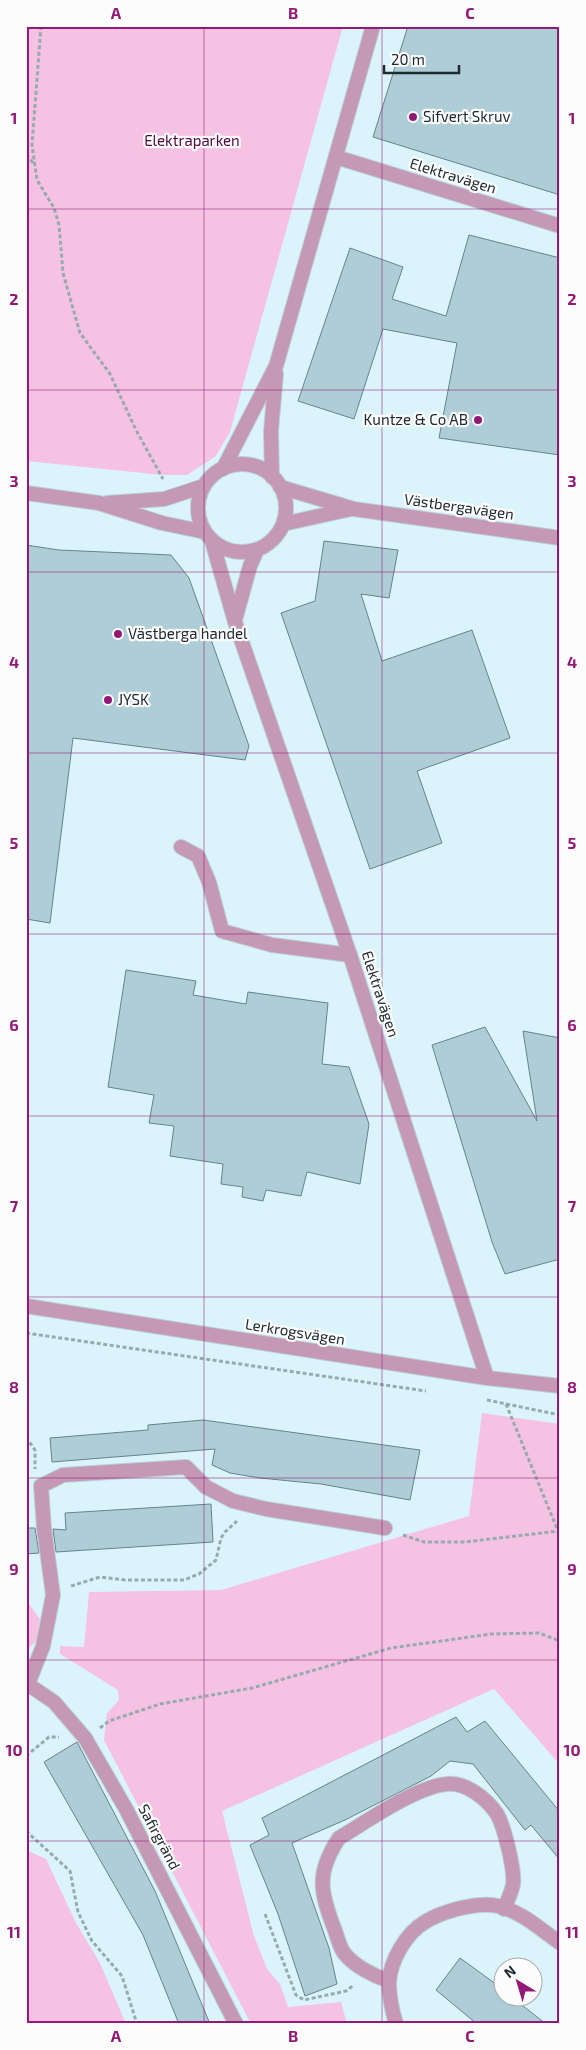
<svg xmlns="http://www.w3.org/2000/svg" width="586" height="2050" viewBox="0 0 586 2050" font-family="'Exo 2',sans-serif">
<style>
.green{fill:#f6c2e4}
.building{fill:#aecdd6;stroke:#66838c}
.lines{fill:none;stroke-linecap:round;stroke-linejoin:round}
.service-casing{stroke:#b9d0d7;stroke-width:16}
.pedestrian-casing{stroke:#b9d0d7;stroke-width:16}
.minor-casing{stroke:#b9d0d7;stroke-width:16}
.path{stroke:#97aab1;stroke-width:3;stroke-dasharray:4 2.5;stroke-linecap:butt}
.service{stroke:#c598b5;stroke-width:14}
.pedestrian{stroke:#c598b5;stroke-width:14}
.minor{stroke:#c598b5;stroke-width:14}
.grid{fill:none;stroke:#921976;stroke-width:1;stroke-opacity:0.55}
.poi-dot{fill:#921976;stroke:#fcfcfc;stroke-width:2}
.labels{text-anchor:middle;stroke-width:4.5;stroke-linejoin:round;paint-order:stroke}
.poi-label{font-size:15px;fill:#202b2f;stroke:#fcfcfc;text-anchor:start}
.park-label{font-size:15px;fill:#50083f;stroke:#fcfcfc}
.street-label{font-size:15px;fill:#202b2f;stroke:#fcfcfc}
.neatline{fill:none;stroke:#921976;stroke-width:2}
.grid-label{font-size:16px;text-anchor:middle;font-weight:bold;fill:#921976}
</style>
<rect width="100%" height="100%" fill="#dbf4fc"/>
<path class="green" d="M 26,26 L 343,26 L 230,432 L 216,456 L 187,475 L 162,475 L 26,461 Z
M 482,1413 L 560,1424 L 560,1765 L 494,1689 L 222,1811 L 254,1936 L 267,1969 L 280,1984 L 288,2007 L 341,2002 L 347,2024 L 251,2024 L 104,1740 L 107,1713 L 119,1700 L 118,1690 L 60,1654 L 60,1646 L 84,1647 L 89,1592 L 221,1590 L 469,1516 Z
M 26,1600 L 40,1619 L 36,1641 L 26,1651 Z
M 26,1850 L 46,1859 L 76,1923 L 100,1963 L 126,2024 L 26,2024 Z"/>
<path class="building" d="M 408,26 L 560,26 L 560,195 L 373,137 Z
M 469,235 L 560,258 L 560,455 L 439,438 L 457,343 L 383,329 L 354,419 L 298,401 L 350,248 L 403,267 L 392,299 L 446,316 Z
M 324,541 L 398,550 L 389,598 L 361,594 L 382,661 L 472,630 L 510,738 L 417,771 L 442,843 L 370,869 L 281,613 L 315,601 Z
M 26,545 L 59,550 L 171,555 L 189,578 L 249,746 L 245,760 L 73,738 L 50,923 L 26,919 Z
M 126,970 L 196,981 L 193,995 L 246,1004 L 248,992 L 328,1003 L 322,1064 L 349,1067 L 369,1124 L 360,1184 L 307,1172 L 301,1196 L 266,1190 L 263,1201 L 242,1197 L 243,1187 L 221,1184 L 223,1164 L 170,1156 L 174,1126 L 149,1123 L 154,1095 L 108,1087 Z
M 485,1027 L 537,1121 L 523,1031 L 560,1038 L 560,1259 L 505,1274 L 492,1242 L 432,1045 Z
M 203,1420 L 420,1450 L 410,1500 L 321,1484 L 260,1478 L 230,1473 L 212,1465 L 215,1449 L 52,1462 L 50,1438 L 148,1430 L 148,1425 Z
M 211,1504 L 213,1542 L 56,1552 L 53,1529 L 66,1530 L 65,1513 Z
M 26,1528 L 35,1528 L 39,1553 L 26,1554 Z
M 456,1717 L 467,1732 L 485,1721 L 560,1812 L 560,1860 L 531,1825 L 525,1830 L 473,1764 L 450,1761 L 431,1776 L 345,1820 L 292,1843 L 329,1948 L 337,1984 L 305,1996 L 278,1914 L 250,1845 L 269,1835 L 262,1818 Z
M 77,1742 L 155,1891 L 210,2024 L 179,2024 L 143,1935 L 44,1762 Z
M 460,1958 L 504,1990 L 504,1998 L 513,1998 L 546,2024 L 477,2024 L 436,1990 Z"/>
<g class="lines">
<defs>
<path id="service" d="M 181,847 L 198,856 L 209,882 L 222,931 L 272,945 L 350,955
M 389,1981 C 374,1976 354,1966 344,1953 C 339,1946 337,1935 334,1928 C 320,1891 316,1873 339,1838 C 366,1822 417,1786 447,1784 C 466,1782 487,1799 497,1814 C 504,1826 515,1870 513,1884 C 512,1892 507,1901 504,1909"/>
<path id="pedestrian" d="M 85,1738 L 126,1809 L 236,2024"/>
<path id="minor" d="M 336,157 L 560,226
M198 508a44 44 0 1 1 88 0a44 44 0 1 1-88 0Z
M 223,469 L 276,366 L 373,26
M 272,477 L 271,431 L 276,374
M 280,487 L 354,509 L 560,538
M 26,493 L 99,503 L 162,523 L 205,532
M 107,503 L 164,499 L 204,486
M 283,524 L 351,509
M 212,541 L 235,622 L 350,955 L 487,1378
M 235,620 L 250,566 L 257,550
M 26,1306 L 487,1378 L 560,1386
M 26,1683 L 54,1702 L 85,1738
M 28,1684 L 43,1646 L 53,1595 L 44,1528 L 41,1486 L 63,1475 L 186,1467 L 206,1487 L 233,1501 L 266,1509 L 385,1528
M 396,2024 C 392,2010 389,1997 389,1983 C 390,1961 406,1933 425,1922 C 434,1916 446,1912 457,1909 C 470,1906 484,1903 498,1906 C 522,1912 540,1929 560,1943"/>
</defs>
<use href="#service" class="service-casing"/>
<use href="#pedestrian" class="pedestrian-casing"/>
<use href="#minor" class="minor-casing"/>
<path class="path" d="M 41,26 L 32,145 L 37,180 L 54,208 L 59,225 L 63,273 L 80,333 L 110,374 L 136,430 L 163,479
M 26,155 L 34,164
M 26,1333 L 426,1391
M 487,1400 L 560,1415
M 506,1404 L 558,1531 L 560,1540
M 26,1437 L 35,1450 L 35,1469
M 403,1535 L 424,1542 L 465,1542 L 558,1531
M 71,1586 L 100,1577 L 125,1580 L 184,1580 L 199,1574 L 216,1560 L 221,1538 L 225,1532 L 237,1521
M 100,1728 L 109,1721 L 160,1704 L 252,1688 L 391,1648 L 491,1634 L 539,1633 L 560,1641
M 26,1756 L 49,1737 L 59,1737
M 26,1831 L 70,1871 L 78,1912 L 92,1941 L 122,1976 L 137,2024
M 265,1914 L 296,1995 L 304,2000 L 346,1991 L 354,1985"/>
<use href="#service" class="service"/>
<use href="#pedestrian" class="pedestrian"/>
<use href="#minor" class="minor"/>
</g>
<path class="grid" d="M 204,26 L 204,2024M 382,26 L 382,2024M 26,209 L 560,209M 26,390 L 560,390M 26,572 L 560,572M 26,753 L 560,753M 26,934 L 560,934M 26,1116 L 560,1116M 26,1297 L 560,1297M 26,1478 L 560,1478M 26,1660 L 560,1660M 26,1841 L 560,1841"/>
<g class="poi-dot">
<circle cx="413" cy="117" r="5"/>
<circle cx="478" cy="420" r="5"/>
<circle cx="118" cy="634" r="5"/>
<circle cx="108" cy="700" r="5"/>
</g>
<g class="labels">
<g class="poi-label">
<text x="423" y="122">Sifvert Skruv</text>
<text x="468" y="425" text-anchor="end">Kuntze &amp; Co AB</text>
<text x="128" y="639">Västberga handel</text>
<text x="118" y="705">JYSK</text>
</g>
<g class="park-label">
<text x="192" y="146">Elektraparken</text>
</g>
<g class="street-label">
<text transform="translate(453 176) rotate(17)" y="5">Elektravägen</text>
<text transform="translate(459 507) rotate(8)" y="5">Västbergavägen</text>
<text transform="translate(380 994) rotate(72)" y="5">Elektravägen</text>
<text transform="translate(295 1332) rotate(9)" y="5">Lerkrogsvägen</text>
<text transform="translate(159 1837) rotate(62)" y="5">Safirgränd</text>
</g>
</g>
<rect width="586" height="2050" fill="none" stroke="#fcfcfc" stroke-width="55"/>
<g transform="translate(518 1982) rotate(322)"><circle r="24" fill="#fcfcfc" stroke="#a4a8aa"/>
<path d="M0-4L9 19L0 12L-9 19Z" fill="#921976"/>
<text y="-8" font-size="14" font-weight="bold" text-anchor="middle" fill="#202b2f">N</text>
</g>
<path d="M384 65v8h75v-8" fill="none" stroke="#202b2f" stroke-width="2.5"/>
<text x="391" y="65" font-size="15" fill="#202b2f" stroke="#fcfcfc" stroke-width="4" paint-order="stroke">20 m</text>
<rect x="28" y="28" width="530" height="1994" class="neatline"/>
<g class="grid-label">
<text x="116" y="19">A</text>
<text x="293" y="19">B</text>
<text x="470" y="19">C</text>
<text x="14" y="124">1</text>
<text x="572" y="124">1</text>
<text x="14" y="305">2</text>
<text x="572" y="305">2</text>
<text x="14" y="487">3</text>
<text x="572" y="487">3</text>
<text x="14" y="668">4</text>
<text x="572" y="668">4</text>
<text x="14" y="849">5</text>
<text x="572" y="849">5</text>
<text x="14" y="1031">6</text>
<text x="572" y="1031">6</text>
<text x="14" y="1212">7</text>
<text x="572" y="1212">7</text>
<text x="14" y="1393">8</text>
<text x="572" y="1393">8</text>
<text x="14" y="1575">9</text>
<text x="572" y="1575">9</text>
<text x="14" y="1756">10</text>
<text x="572" y="1756">10</text>
<text x="14" y="1938">11</text>
<text x="572" y="1938">11</text>
<text x="116" y="2042">A</text>
<text x="293" y="2042">B</text>
<text x="470" y="2042">C</text>
</g>
</svg>
